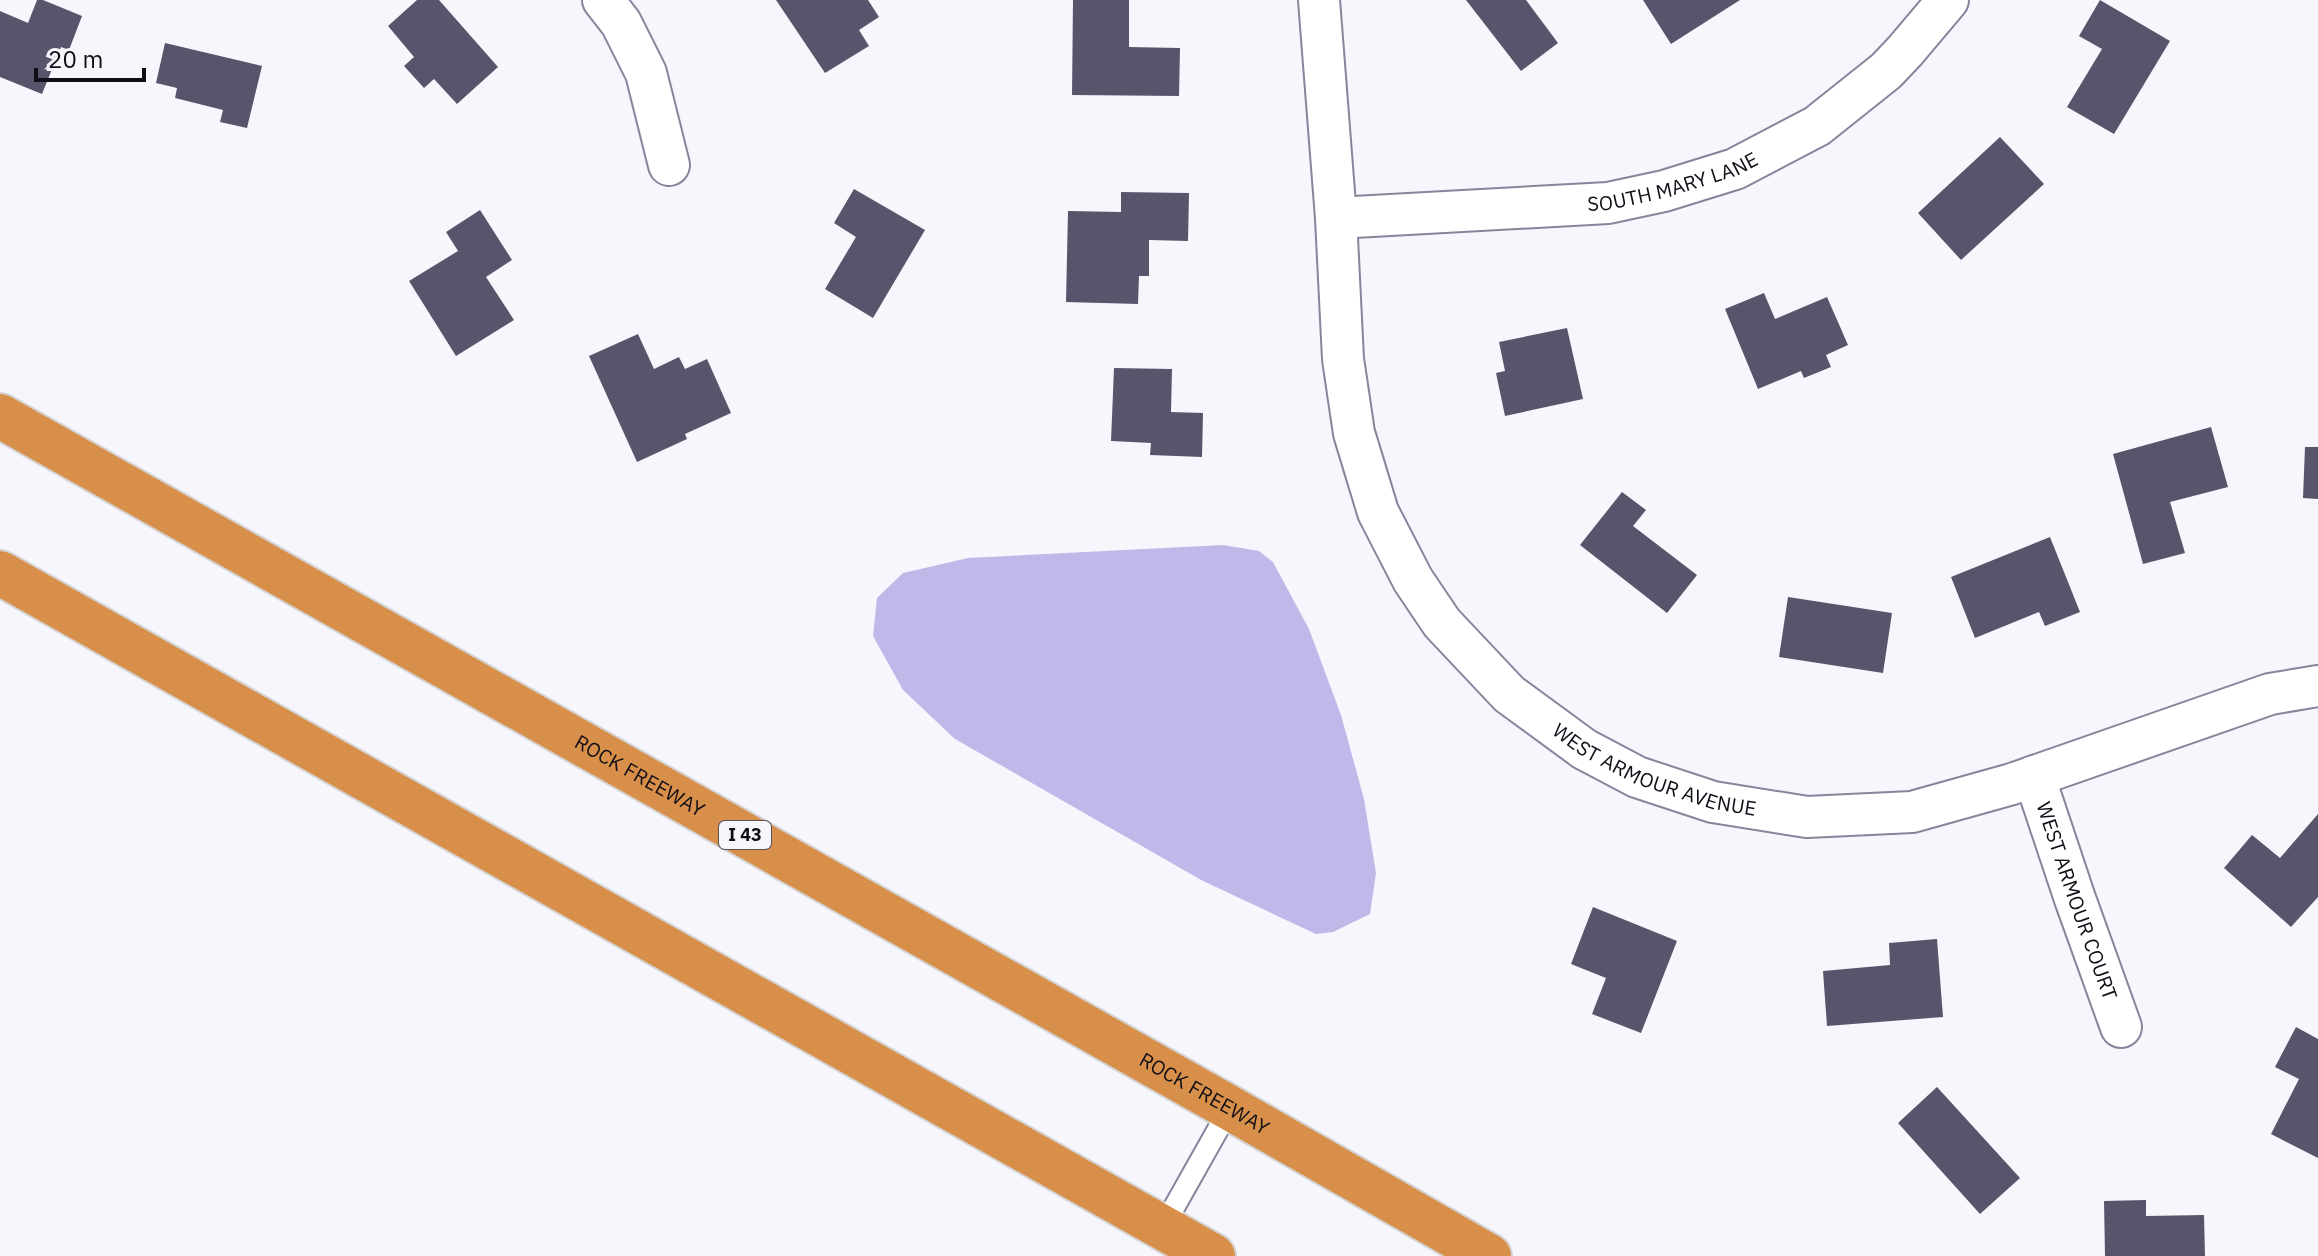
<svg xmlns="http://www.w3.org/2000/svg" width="2318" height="1256" viewBox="0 0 2318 1256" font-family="'IBM Plex Sans',sans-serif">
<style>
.water{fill:#bfb9e9}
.building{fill:#57556b}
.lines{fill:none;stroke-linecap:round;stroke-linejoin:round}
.lane-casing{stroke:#87849b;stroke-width:24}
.street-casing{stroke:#87849b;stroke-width:44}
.highway-casing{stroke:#d4d4d5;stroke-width:48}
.lane{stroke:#fff;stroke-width:20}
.street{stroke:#fff;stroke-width:40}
.highway{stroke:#d88f4a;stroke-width:44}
.labels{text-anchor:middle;stroke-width:8;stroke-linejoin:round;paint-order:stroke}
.shield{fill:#f7f6fc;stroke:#55545c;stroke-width:2}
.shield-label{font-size:18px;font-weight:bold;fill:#100e17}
.street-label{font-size:20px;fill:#100e17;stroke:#f7f6fc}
</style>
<rect width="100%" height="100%" fill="#f7f6fc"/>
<path class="water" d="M 1223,545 L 1259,551 L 1273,562 L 1309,629 L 1341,715 L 1364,799 L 1376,873 L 1370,914 L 1333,932 L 1316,934 L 1203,881 L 955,739 L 903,690 L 873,636 L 877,598 L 903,573 L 968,558 Z"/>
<path class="building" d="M 37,0 L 43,0 L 82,16 L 69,50 L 61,47 L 42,94 L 0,77 L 0,11 L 28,23 Z
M 417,0 L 439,0 L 498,67 L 457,104 L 434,79 L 424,88 L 404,66 L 414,57 L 388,26 Z
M 776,0 L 868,0 L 879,17 L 859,30 L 869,46 L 825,73 Z
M 1073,0 L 1129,0 L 1129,47 L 1180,48 L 1179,96 L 1072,95 Z
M 1466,0 L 1526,0 L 1558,43 L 1521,71 Z
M 1643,0 L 1740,0 L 1671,44 Z
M 2100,0 L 2170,41 L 2114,134 L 2067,107 L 2102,49 L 2079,36 Z
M 165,43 L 262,66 L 247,128 L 220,122 L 223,110 L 175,98 L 177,88 L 156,83 Z
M 2000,137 L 2044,184 L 1961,260 L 1918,213 Z
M 854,189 L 925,230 L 873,318 L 825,289 L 856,237 L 834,223 Z
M 1121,192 L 1189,193 L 1188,241 L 1149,240 L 1149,276 L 1139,276 L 1138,304 L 1066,302 L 1068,211 L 1121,212 Z
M 480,210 L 512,260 L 486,277 L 514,320 L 456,356 L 409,281 L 458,251 L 446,232 Z
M 1764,293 L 1775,319 L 1827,297 L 1848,345 L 1826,355 L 1831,367 L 1804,378 L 1801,371 L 1758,389 L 1725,309 Z
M 1567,328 L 1583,399 L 1505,416 L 1496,373 L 1505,371 L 1499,342 Z
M 638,334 L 654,369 L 679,357 L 685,369 L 707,359 L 731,413 L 685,434 L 687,439 L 637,462 L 589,356 Z
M 1114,368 L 1172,369 L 1171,412 L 1203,413 L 1202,457 L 1150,455 L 1151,443 L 1111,441 Z
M 2211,427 L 2228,487 L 2170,502 L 2185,553 L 2143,564 L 2113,454 Z
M 2305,447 L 2318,447 L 2318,499 L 2303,498 Z
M 1622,492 L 1646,510 L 1633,526 L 1697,575 L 1667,613 L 1580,545 Z
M 2050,537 L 2080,612 L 2045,626 L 2039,612 L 1975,638 L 1951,577 Z
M 1788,597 L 1892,613 L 1883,673 L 1779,657 Z
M 2318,814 L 2318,897 L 2291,927 L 2224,868 L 2252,835 L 2280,858 Z
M 1593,907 L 1677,941 L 1641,1033 L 1592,1014 L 1606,978 L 1571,964 Z
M 1937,939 L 1943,1017 L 1827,1026 L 1823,971 L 1890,965 L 1889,943 Z
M 2296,1027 L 2318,1039 L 2318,1158 L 2271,1134 L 2299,1079 L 2275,1067 Z
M 1937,1087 L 2020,1178 L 1980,1214 L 1898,1123 Z
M 2146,1200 L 2146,1216 L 2204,1215 L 2205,1256 L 2105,1256 L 2104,1201 Z"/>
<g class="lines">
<defs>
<path id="lane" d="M 1163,1227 L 1230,1108"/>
<g id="street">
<path d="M 603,0 L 621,23 L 646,73 L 669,165"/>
<path id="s1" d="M 1319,0 L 1336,218 L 1343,359 L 1354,433 L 1378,512 L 1413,580 L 1442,623 L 1509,694 L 1584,749 L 1637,777 L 1713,802 L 1807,817 L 1912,812 L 2012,784 L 2270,694 L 2318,686"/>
<path id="s2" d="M 1336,218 L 1608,203 L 1664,191 L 1735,169 L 1817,126 L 1886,71 L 1905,51 L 1948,0"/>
<path id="s3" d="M 2034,776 L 2074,896 L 2121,1027"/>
</g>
<g id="highway">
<path id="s4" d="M 0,416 L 1230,1108 L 1489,1256"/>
<path d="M 0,573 L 1213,1256"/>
</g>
</defs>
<use href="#lane" class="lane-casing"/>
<use href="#street" class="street-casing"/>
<use href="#highway" class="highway-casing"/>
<use href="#lane" class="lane"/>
<use href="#street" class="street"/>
<use href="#highway" class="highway"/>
</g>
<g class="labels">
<rect class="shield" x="719" y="821" width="52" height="28" rx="6"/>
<g class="shield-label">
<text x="745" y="841">I 43</text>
</g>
<g class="street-label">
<text dy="7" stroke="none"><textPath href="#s2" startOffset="340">SOUTH MARY LANE</textPath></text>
<text dy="7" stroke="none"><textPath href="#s1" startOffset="910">WEST ARMOUR AVENUE</textPath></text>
<text dy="7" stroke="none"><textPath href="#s4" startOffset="734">ROCK FREEWAY</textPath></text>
<text dy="7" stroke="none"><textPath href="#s3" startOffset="132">WEST ARMOUR COURT</textPath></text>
<text dy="7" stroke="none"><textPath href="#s4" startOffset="1382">ROCK FREEWAY</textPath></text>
</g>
</g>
<path d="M36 68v12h108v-12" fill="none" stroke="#100e17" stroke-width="4"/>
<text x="48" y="68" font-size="24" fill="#100e17" stroke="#f7f6fc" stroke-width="6" paint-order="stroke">20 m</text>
</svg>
